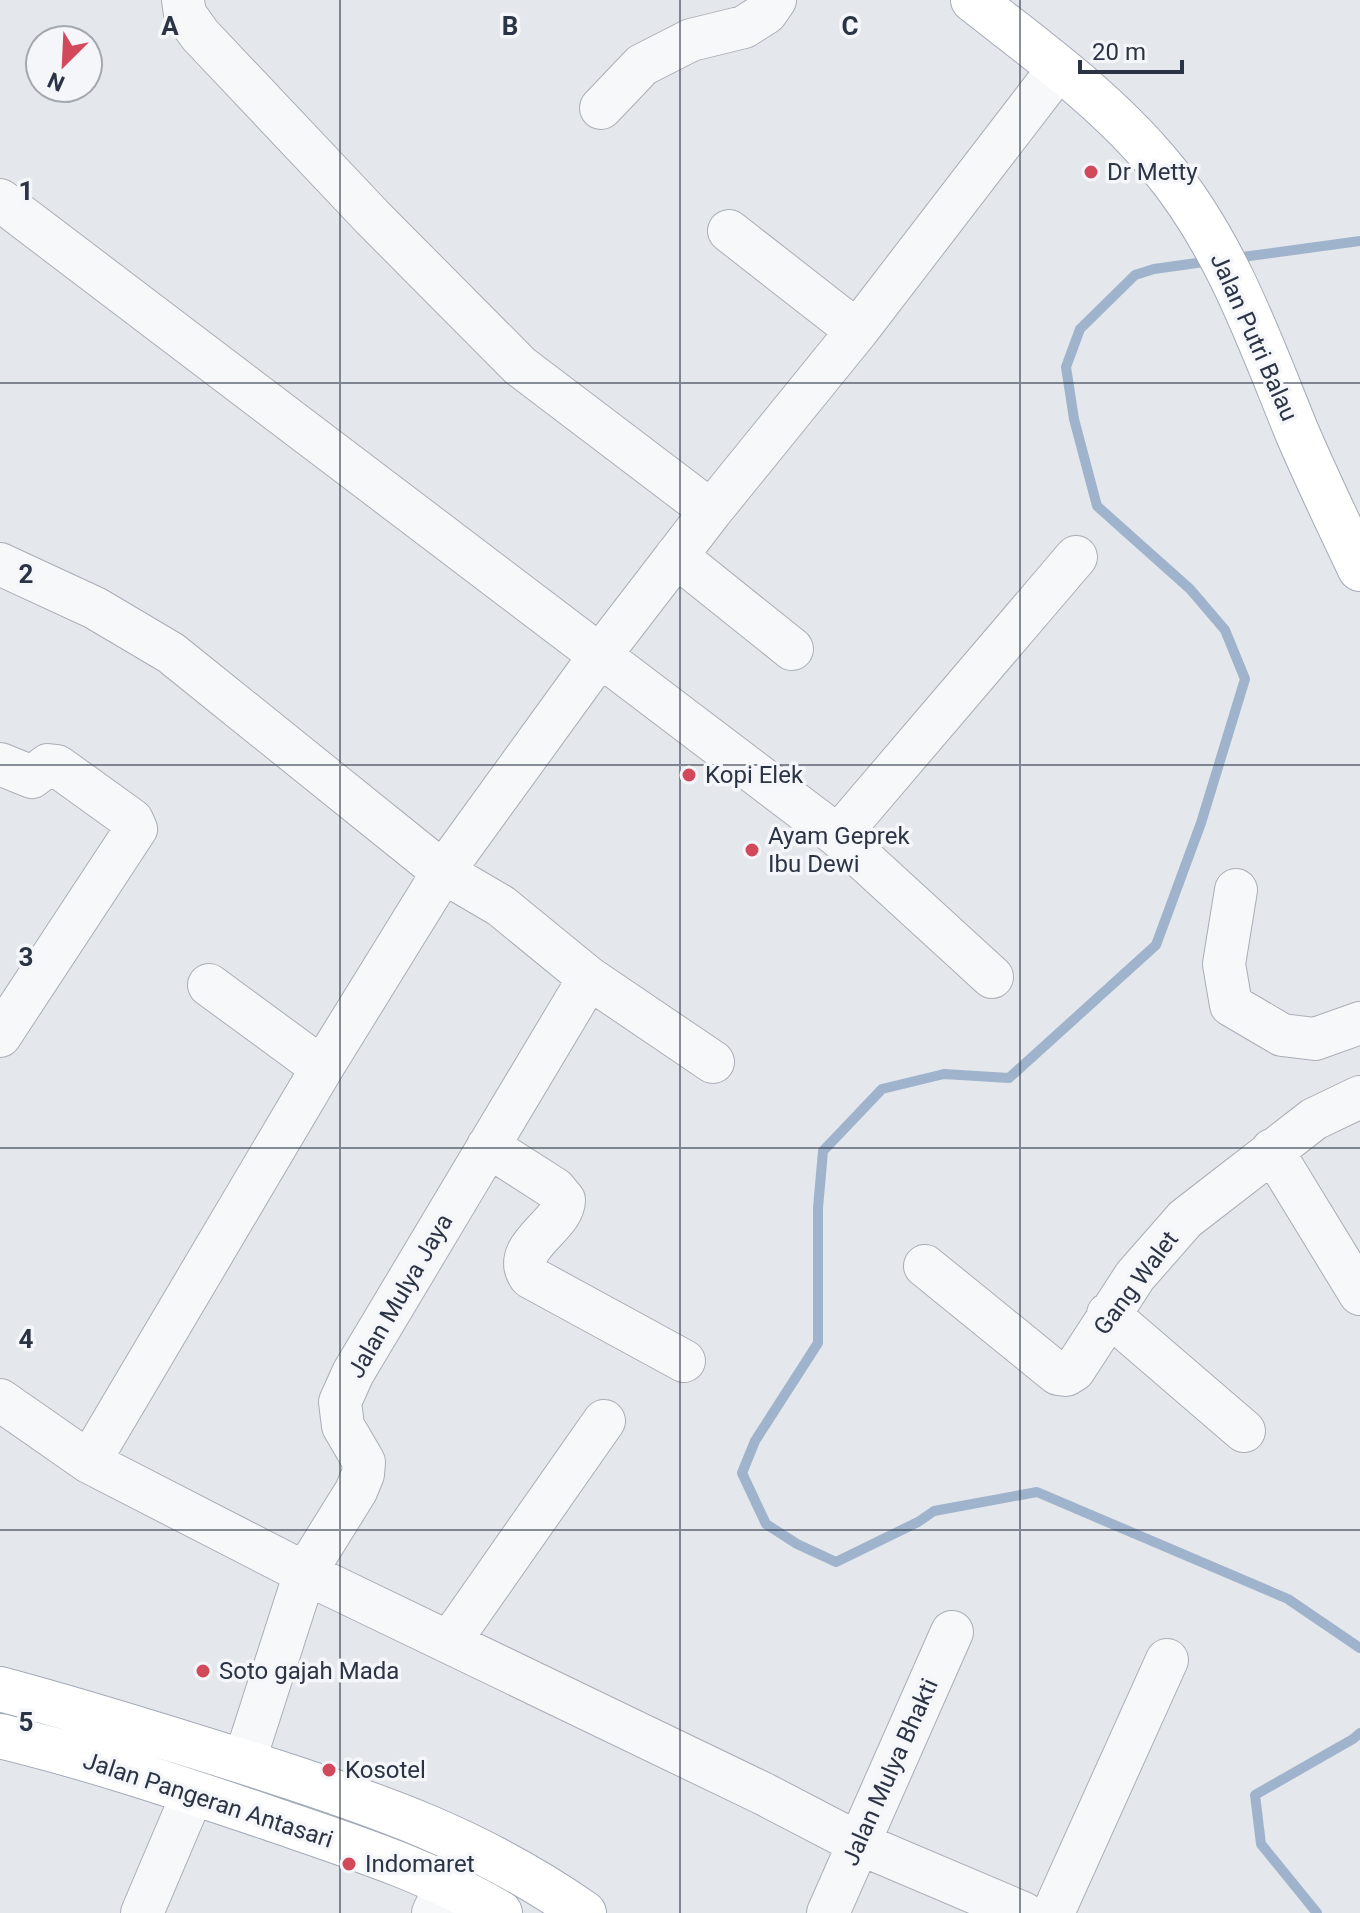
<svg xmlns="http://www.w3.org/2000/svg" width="1360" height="1913" viewBox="0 0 1360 1913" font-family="Roboto,sans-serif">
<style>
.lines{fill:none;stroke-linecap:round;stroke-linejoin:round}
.stream{stroke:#9fb4cc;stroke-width:10}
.minor-casing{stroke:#a9aeb7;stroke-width:44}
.major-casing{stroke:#a3abb8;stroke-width:46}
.minor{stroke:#f7f8fa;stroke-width:42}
.major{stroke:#fff;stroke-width:44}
.grid{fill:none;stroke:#2b3445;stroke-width:2;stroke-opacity:0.55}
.poi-dot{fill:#d1495b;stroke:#f4f6f9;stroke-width:3}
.labels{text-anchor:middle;stroke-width:7;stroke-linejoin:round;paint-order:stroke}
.poi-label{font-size:24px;fill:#2b3445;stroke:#f4f6f9;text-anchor:start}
.street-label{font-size:24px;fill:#2b3445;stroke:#f4f6f9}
.grid-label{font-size:26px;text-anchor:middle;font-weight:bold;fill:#2b3445;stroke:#f4f6f9;stroke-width:7;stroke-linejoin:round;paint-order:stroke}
</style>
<rect width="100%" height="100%" fill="#e4e7ec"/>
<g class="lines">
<path class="stream" d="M 1235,258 L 1360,241
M 1211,261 L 1154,269 L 1135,275 L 1080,329 L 1066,367 L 1074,419 L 1097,506 L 1190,589 L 1225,630 L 1245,679 L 1201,823 L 1156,945 L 1009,1078 L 944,1074 L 882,1089 L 823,1151 L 818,1208 L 818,1343 L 755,1441 L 742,1473 L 766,1524 L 797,1544 L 836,1562 L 918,1522 L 934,1511 L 1037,1492 L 1288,1599 L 1360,1648
M 1317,1913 L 1261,1844 L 1255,1795 L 1353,1739 L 1360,1733"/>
<defs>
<path id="minor" d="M 183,0 L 185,14 L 200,35 L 373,218 L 520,366 L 711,511
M 601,108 L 642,65 L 691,40 L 744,27 L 766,13 L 775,0
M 0,200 L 838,836 L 992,977
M 729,231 L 857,331
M 676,556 L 792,649
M 0,564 L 95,608 L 171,653 L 443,872 L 501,906 L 589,978 L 713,1062
M 0,764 L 32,777 L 48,765 L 57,766 L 132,820 L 136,829 L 0,1036
M 838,836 L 1076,557
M 1236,890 L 1224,964 L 1231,1005 L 1282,1035 L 1315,1039 L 1360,1023
M 209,985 L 322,1068
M 488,1146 L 555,1189 L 564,1200 C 564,1226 509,1247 530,1277 L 684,1361
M 1272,1150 L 1360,1294
M 925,1266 L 1058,1374 L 1066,1375 L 1074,1370 L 1135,1276 L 1185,1219 L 1314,1119 L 1360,1097
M 1108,1314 L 1244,1431
M 0,1400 L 89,1462 L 305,1573 L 764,1794 L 858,1843 L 1023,1913
M 89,1462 L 322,1068 L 443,872 L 601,654 L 711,511 L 857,331 L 1059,68
M 450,1641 L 604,1421
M 244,1762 L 305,1573 L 356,1491 L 363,1474 L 364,1462 L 343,1426 L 340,1402 L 353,1373 L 589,978
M 142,1913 L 193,1793
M 433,1913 L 447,1884
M 828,1913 L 952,1632
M 1053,1913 L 1167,1660"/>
<path id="major" d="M 973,0 C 1038,51 1107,101 1160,165 C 1225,242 1259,339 1296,430 C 1316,477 1338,523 1360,569
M 0,1689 C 86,1712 172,1739 257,1766 C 378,1805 478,1839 584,1913
M 0,1736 C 91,1758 180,1788 269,1818 C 347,1845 428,1870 500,1913"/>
</defs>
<use href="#minor" class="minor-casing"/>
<use href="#major" class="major-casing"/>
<use href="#minor" class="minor"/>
<use href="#major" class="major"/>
</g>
<path class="grid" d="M 340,0 L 340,1913M 680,0 L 680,1913M 1020,0 L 1020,1913M 0,383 L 1360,383M 0,765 L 1360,765M 0,1148 L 1360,1148M 0,1530 L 1360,1530"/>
<g class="poi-dot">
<circle cx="1091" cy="172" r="8"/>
<circle cx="689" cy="775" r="8"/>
<circle cx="752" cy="850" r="8"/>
<circle cx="203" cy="1671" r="8"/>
<circle cx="329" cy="1770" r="8"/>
<circle cx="349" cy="1864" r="8"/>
</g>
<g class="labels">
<g class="poi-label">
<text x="1107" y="180">Dr Metty</text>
<text x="705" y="783">Kopi Elek</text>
<text x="768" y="844">Ayam Geprek<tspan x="768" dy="28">Ibu Dewi</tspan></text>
<text x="219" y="1679">Soto gajah Mada</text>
<text x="345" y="1778">Kosotel</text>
<text x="365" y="1872">Indomaret</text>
</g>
<g class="street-label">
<text transform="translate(1254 337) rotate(66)" y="8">Jalan Putri Balau</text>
<text transform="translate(1136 1283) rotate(-53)" y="8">Gang Walet</text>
<text transform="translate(400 1296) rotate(-60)" y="8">Jalan Mulya Jaya</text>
<text transform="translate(890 1772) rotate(-66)" y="8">Jalan Mulya Bhakti</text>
<text transform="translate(208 1800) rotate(18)" y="8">Jalan Pangeran Antasari</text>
</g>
</g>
<g class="grid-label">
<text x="170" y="35">A</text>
<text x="510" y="35">B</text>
<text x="850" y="35">C</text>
<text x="26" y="200">1</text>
<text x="26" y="583">2</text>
<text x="26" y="966">3</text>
<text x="26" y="1348">4</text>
<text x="26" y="1731">5</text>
</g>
<g transform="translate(64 64) rotate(204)"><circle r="38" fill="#f4f6f9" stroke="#a4a8b1" stroke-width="2"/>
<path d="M0-6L14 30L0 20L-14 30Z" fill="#d1495b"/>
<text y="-12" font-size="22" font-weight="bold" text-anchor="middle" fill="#2b3445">N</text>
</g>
<path d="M1080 60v12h102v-12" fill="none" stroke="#2b3445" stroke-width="4"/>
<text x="1092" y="60" font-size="24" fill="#2b3445" stroke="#f4f6f9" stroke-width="6" paint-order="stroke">20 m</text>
</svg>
